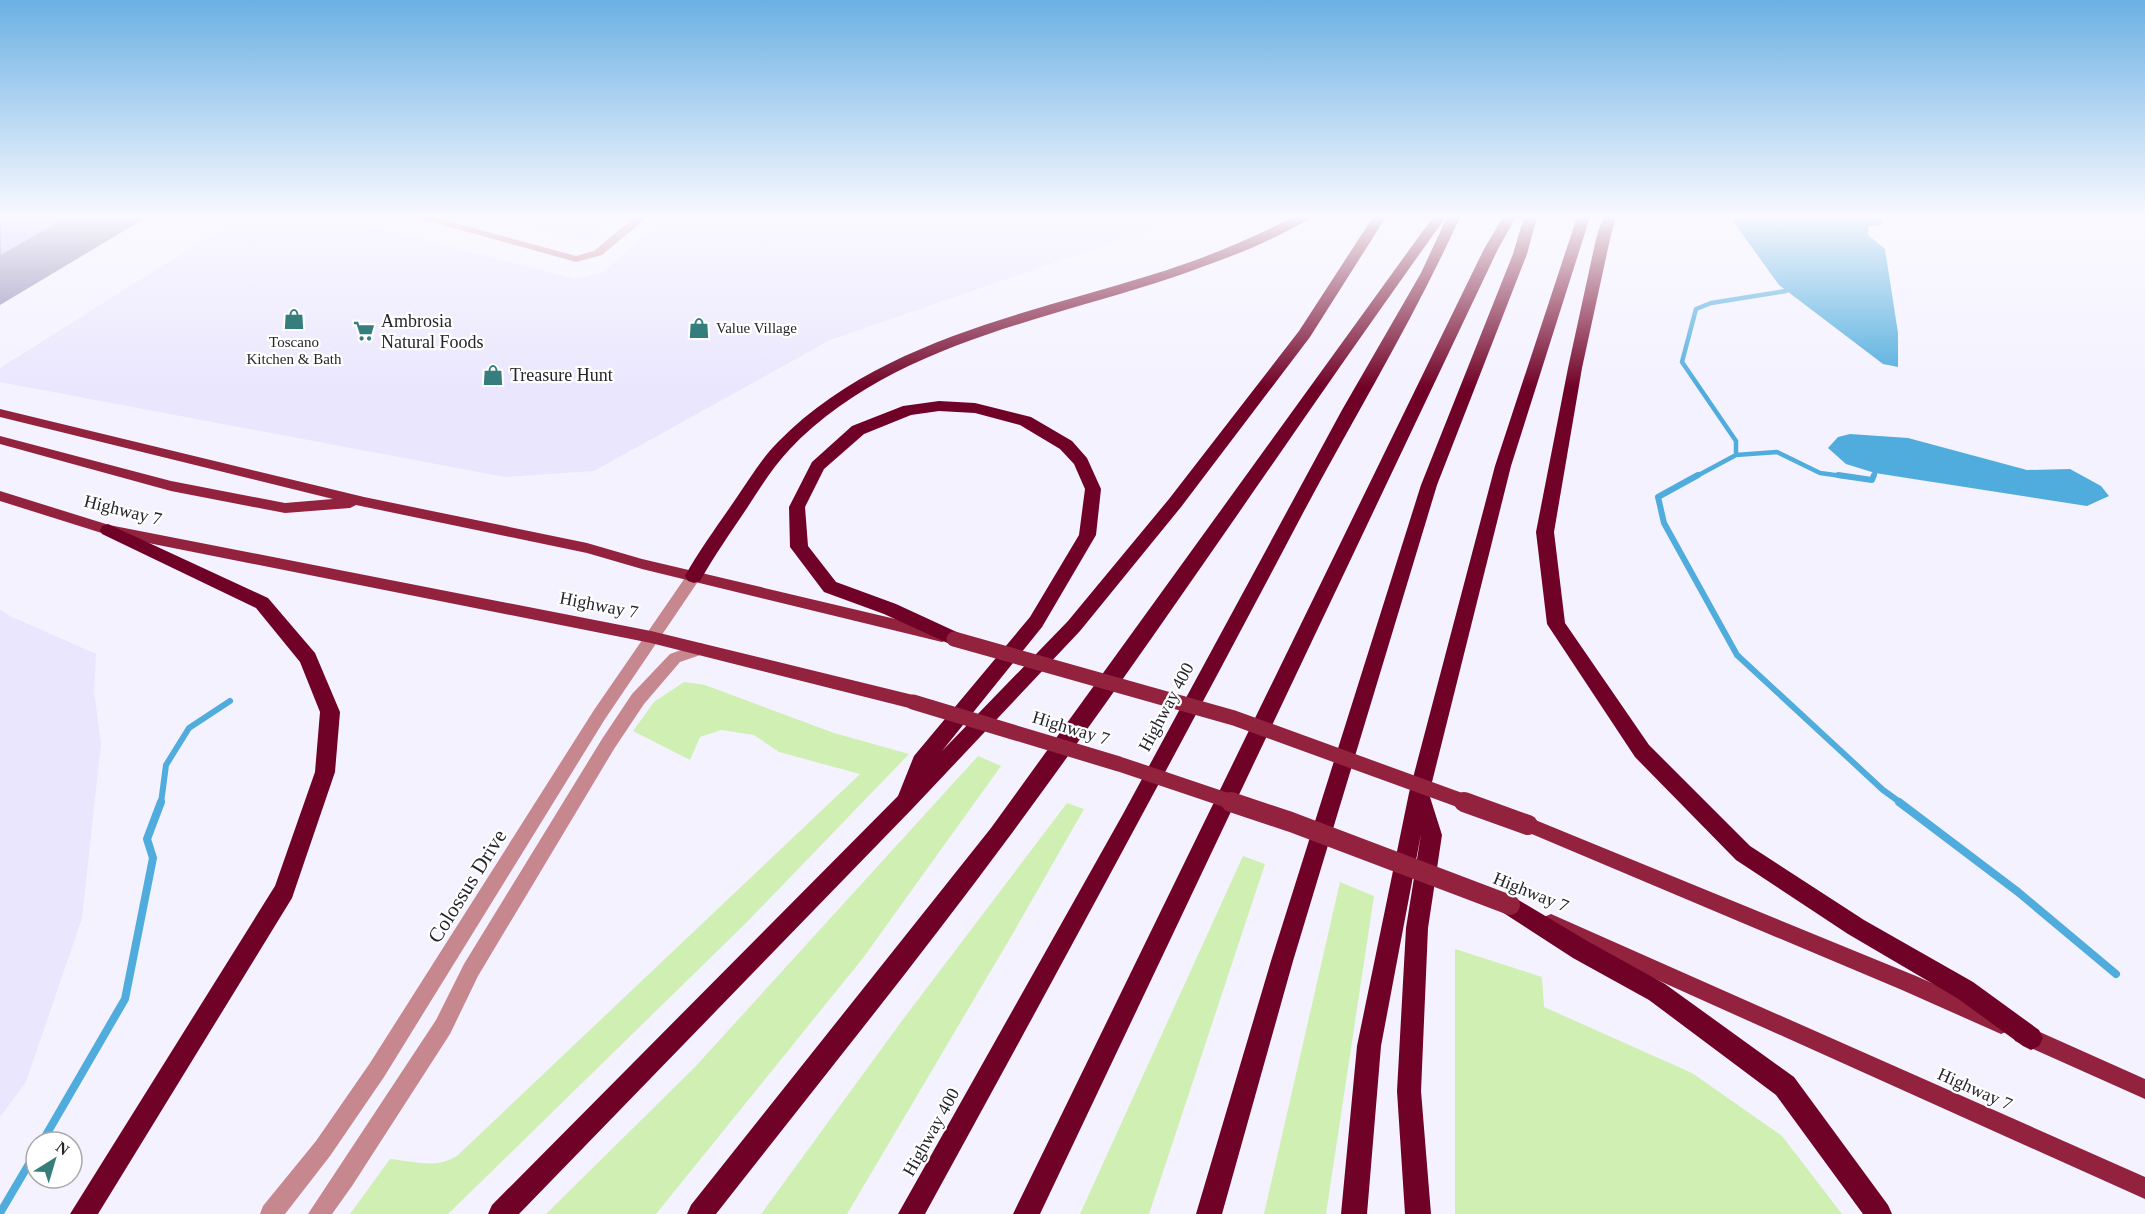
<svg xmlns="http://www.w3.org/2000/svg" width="2145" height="1214" viewBox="0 0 2145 1214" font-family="Georgia,serif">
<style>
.built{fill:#eae6fd}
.green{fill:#cfefb3}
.water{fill:#4facdd}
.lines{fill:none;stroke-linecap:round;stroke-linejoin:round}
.stream-far2{stroke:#4facdd;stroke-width:4.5}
.stream-far1{stroke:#4facdd;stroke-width:6}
.stream{stroke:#4facdd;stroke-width:8}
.minor{fill:#c6878e;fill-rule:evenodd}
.tertiary{fill:#c6878e;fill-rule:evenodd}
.primary{fill:#92223d;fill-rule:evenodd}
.motorway{fill:#710227;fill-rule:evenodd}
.primary-bridge-far1{stroke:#92223d;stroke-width:15}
.primary-bridge{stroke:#92223d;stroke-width:20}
.shaded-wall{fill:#8e85b2}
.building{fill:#cbbeff;stroke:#8e85b2;stroke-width:1.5}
.labels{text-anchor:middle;stroke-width:4.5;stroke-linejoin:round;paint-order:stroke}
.far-poi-label{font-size:15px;fill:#26252b;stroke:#fff;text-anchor:start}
.poi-label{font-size:18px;fill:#26252b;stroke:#fff;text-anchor:start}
.street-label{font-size:18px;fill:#26252b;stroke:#fff}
.near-street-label{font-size:21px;fill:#26252b;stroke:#fff}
</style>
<rect width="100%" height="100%" fill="#f4f2ff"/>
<path class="built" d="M 240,217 L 335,217 L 576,279 L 602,273 L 665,217 L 1186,217 L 830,340 L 594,471 L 505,477 L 0,382 L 0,368 Z
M 489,217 L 615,217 L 587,241 Z
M 0,609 L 10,616 L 96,654 L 94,691 L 101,744 L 82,918 L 26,1082 L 0,1117 Z"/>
<path class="green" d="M 684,682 L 705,685 L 834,733 L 909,754 L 745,924 L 448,1214 L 350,1214 L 390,1159 C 414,1161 437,1170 458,1155 L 860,774 L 779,752 L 754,735 L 721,730 L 700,737 L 690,760 L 633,731 L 654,702 Z
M 978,756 L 1001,766 L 863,958 L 656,1214 L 546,1214 L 695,1067 Z
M 1067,803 L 1084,809 L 1012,935 L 847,1214 L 761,1214 L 901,1022 Z
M 1243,856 L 1265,864 L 1149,1214 L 1080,1214 Z
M 1340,882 L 1374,896 L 1326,1214 L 1264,1214 Z
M 1455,949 L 1542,977 L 1544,1007 L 1692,1073 L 1782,1136 L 1842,1214 L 1455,1214 Z"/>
<path class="water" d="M 1730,217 L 1885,217 L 1880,226 L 1869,226 L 1868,235 L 1885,249 L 1898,333 L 1898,367 L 1883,364 L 1779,285 Z
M 1850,434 L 1908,438 L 2027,470 L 2070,469 L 2101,486 L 2109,496 L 2087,506 L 1875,473 L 1846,464 L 1828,448 L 1838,437 Z"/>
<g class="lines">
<path class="stream-far2" d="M 1736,455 L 1736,441 L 1682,362 L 1696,309 L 1711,303 L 1786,291
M 1695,477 L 1736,455 L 1777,452 L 1820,473 L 1849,477
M 1873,477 L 1875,473"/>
<path class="stream-far1" d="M 1698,475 L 1658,497 L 1664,523 L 1737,655 L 1883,790 L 1901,803
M 1838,475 L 1872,480 L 1874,475
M 161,803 L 166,765 L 189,728 L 230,701"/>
<path class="stream" d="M 1899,802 L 2018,892 L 2116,974
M 42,1142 L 125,999 L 153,858 L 147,839 L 161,802
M 0,1213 L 36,1152"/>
<path class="minor" d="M 414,217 L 433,217 L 576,256 L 594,251 L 635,217 L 647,217 L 602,255 L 576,262 Z"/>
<path class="tertiary" d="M 694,571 L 699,572 L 701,576 L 699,580 L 605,719 L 384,1077 L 330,1156 L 285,1214 L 260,1214 L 263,1206 L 316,1141 L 370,1063 L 594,710 L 689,572 Z
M 701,643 L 706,645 L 709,649 L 706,653 L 680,662 L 644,704 L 614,749 L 478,976 L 450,1034 L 352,1186 L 332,1214 L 308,1214 L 436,1020 L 464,964 L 602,739 L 632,694 L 670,654 Z"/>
<path class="primary" d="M 0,409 L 364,497 L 587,543 L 642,559 L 942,630 L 947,632 L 950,636 L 947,640 L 942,642 L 642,569 L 587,553 L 356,505 L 350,508 L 285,513 L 171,491 L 0,444 L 0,436 L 171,481 L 285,503 L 333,499 L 0,417 Z
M 0,491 L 109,525 L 651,631 L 913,695 L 919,697 L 921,702 L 919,707 L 913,709 L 651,643 L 108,535 L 0,501 Z
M 1528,817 L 1916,976 L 2008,1017 L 2011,1024 L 2008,1031 L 2001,1034 L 1902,990 L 1522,830 L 1519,825 L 1522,820 Z
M 1551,914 L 2145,1177 L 2145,1199 L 1544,929 L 1542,923 L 1544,917 Z
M 2022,1024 L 2145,1079 L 2145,1099 L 2015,1041 L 2012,1034 L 2015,1027 Z"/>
<path class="motorway" d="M 1293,217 L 1310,217 C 1303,224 1292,228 1283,233 C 1248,251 1211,264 1174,277 C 1043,321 889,345 789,450 C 773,467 760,488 747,508 C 731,532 714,556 700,581 L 694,583 L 688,581 L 685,576 C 700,549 718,525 735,500 C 749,480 761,459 778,442 C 876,342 1023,315 1151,275 C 1200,260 1247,241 1293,217 Z
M 1373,217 L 1386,217 L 1310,337 L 1181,507 L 1080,631 L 913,808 L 519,1214 L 488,1214 L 492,1205 L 898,796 L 914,756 L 1030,617 L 1079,535 L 1085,489 L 1074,464 L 1060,449 L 1020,425 L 975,413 L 939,411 L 911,415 L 864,434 L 824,469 L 805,507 L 808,546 L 836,582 L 896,604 L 961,634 L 963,639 L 961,644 L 954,646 L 884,614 L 824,592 L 790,547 L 789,507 L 812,462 L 852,426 L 903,406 L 939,401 L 975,403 L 1031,417 L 1072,441 L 1087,458 L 1101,489 L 1096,535 L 1042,627 L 942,751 L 1068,621 L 1169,499 L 1299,331 Z
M 1433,217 L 1446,217 C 1297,424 1157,637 1006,841 C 912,968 813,1090 716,1214 L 687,1214 L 691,1205 L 991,828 Z
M 1447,217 L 1460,217 C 1414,319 1355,415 1303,513 C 1179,748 1053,981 925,1214 L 898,1214 L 1123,814 L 1342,410 L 1421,273 Z
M 1503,217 L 1516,217 L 1498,249 L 1040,1214 L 1013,1214 L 1484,249 Z
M 1524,217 L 1537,217 L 1527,254 L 1437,485 L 1293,961 L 1222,1214 L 1196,1214 L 1271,961 L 1421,485 L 1513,254 Z
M 1577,217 L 1590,217 L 1511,466 L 1429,794 L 1442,835 L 1428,928 L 1421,1091 L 1431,1214 L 1405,1214 L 1397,1091 L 1406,928 L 1421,834 L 1381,1046 L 1367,1214 L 1341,1214 L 1357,1046 L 1409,793 L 1495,466 Z
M 1603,217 L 1616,217 L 1610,239 L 1582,368 L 1554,532 L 1565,623 L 1649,745 L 1750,846 L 1864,920 L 1973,982 L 2039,1030 L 2043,1038 L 2039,1046 L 2031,1050 L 2023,1046 L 1957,998 L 1848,934 L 1736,860 L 1635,757 L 1547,624 L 1536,532 L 1568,368 L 1596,239 Z
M 108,524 L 268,598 L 315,653 L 340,712 L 335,772 L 292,898 L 98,1214 L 70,1214 L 275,886 L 315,772 L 320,712 L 300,662 L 256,608 L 102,534 L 100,530 L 102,526 Z
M 1510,895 L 1589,942 L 1665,984 L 1794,1077 L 1888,1205 L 1892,1214 L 1863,1214 L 1776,1095 L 1649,1000 L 1573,958 L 1502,912 L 1499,905 L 1502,898 Z"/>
<path class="primary-bridge-far1" d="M 954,639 L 1234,718 L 1468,803
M 913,702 L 1119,764 L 1235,803"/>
<path class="primary-bridge" d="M 1231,802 L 1291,822 L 1510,905
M 1464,802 L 1528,825"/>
</g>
<path class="shaded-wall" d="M 69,217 L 147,217 L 0,305 L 0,256 Z"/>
<path class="building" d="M 0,217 L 69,217 L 0,256 Z"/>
<linearGradient id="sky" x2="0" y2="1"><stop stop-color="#6bb1e4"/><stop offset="0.56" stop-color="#faf9ff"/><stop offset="1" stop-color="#faf9ff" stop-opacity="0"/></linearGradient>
<rect width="2145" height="387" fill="url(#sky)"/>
<defs>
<symbol id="shop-bare" viewBox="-9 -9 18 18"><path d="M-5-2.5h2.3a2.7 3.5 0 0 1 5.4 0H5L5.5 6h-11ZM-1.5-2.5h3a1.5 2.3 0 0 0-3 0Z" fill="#357e7d" stroke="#fff" stroke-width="2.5" paint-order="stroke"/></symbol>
<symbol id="supermarket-bare" viewBox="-9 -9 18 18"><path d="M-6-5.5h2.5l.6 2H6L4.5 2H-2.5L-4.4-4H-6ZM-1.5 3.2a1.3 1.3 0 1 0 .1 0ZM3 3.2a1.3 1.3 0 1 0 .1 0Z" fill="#357e7d" stroke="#fff" stroke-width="2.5" paint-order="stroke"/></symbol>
</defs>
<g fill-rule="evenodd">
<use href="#shop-bare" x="279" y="304" width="30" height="30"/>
<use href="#shop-bare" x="684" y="313" width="30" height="30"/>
<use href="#supermarket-bare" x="349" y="316" width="30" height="30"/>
<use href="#shop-bare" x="478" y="360" width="30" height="30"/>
</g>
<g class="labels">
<g class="far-poi-label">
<text x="716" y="333">Value Village</text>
<text x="294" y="347" text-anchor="middle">Toscano<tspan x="294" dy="17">Kitchen &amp; Bath</tspan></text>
</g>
<g class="poi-label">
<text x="381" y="327">Ambrosia<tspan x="381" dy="21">Natural Foods</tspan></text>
<text x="510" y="381">Treasure Hunt</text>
</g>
<g class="street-label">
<text transform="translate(123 510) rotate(14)" y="6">Highway 7</text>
<text transform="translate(599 605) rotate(11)" y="6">Highway 7</text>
<text transform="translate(1166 707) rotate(-62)" y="6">Highway 400</text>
<text transform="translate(1071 728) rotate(17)" y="6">Highway 7</text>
<text transform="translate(1531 892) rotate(22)" y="6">Highway 7</text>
<text transform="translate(1975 1089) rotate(24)" y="6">Highway 7</text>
<text transform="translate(931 1132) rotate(-61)" y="6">Highway 400</text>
</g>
<g class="near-street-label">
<text transform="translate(467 886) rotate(-58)" y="7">Colossus Drive</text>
</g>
</g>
<g transform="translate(54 1160) rotate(37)"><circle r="28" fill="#ffffff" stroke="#a8a8aa" stroke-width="1.5"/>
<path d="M0-4.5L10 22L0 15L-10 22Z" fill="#357e7d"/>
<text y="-9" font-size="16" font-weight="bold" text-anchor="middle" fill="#26252b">N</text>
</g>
</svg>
